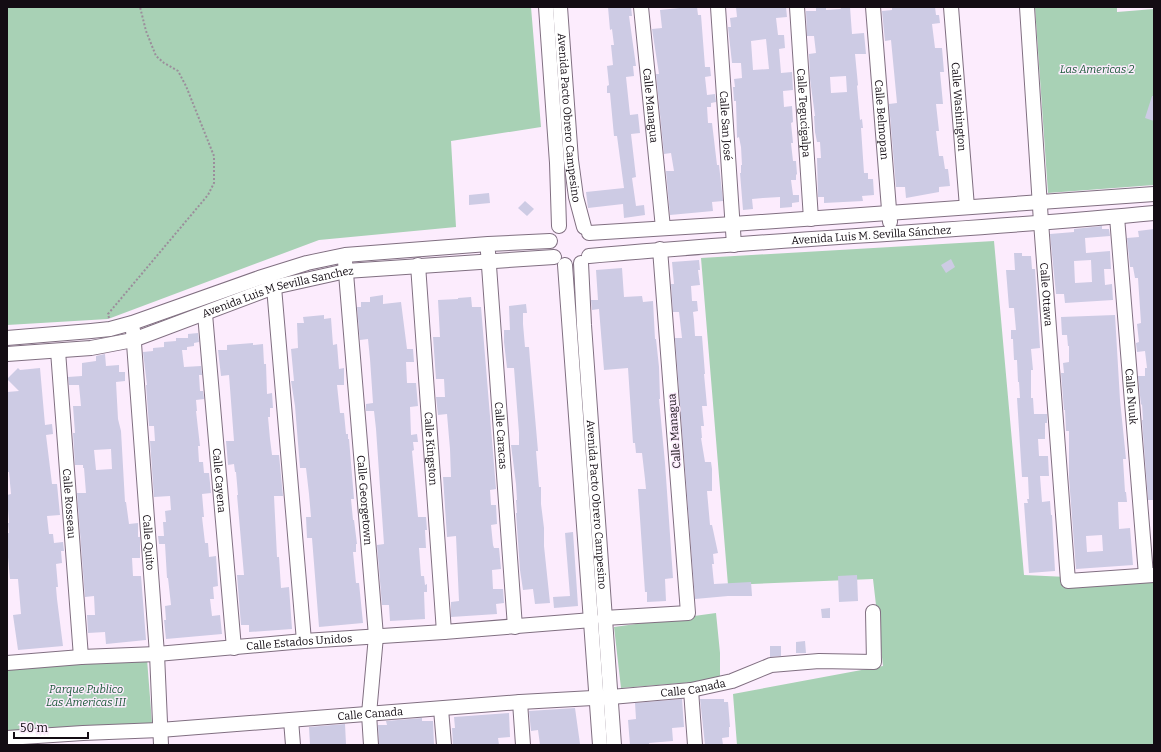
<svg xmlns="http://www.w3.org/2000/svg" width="1161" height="752" viewBox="0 0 1161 752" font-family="Bitter,serif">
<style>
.green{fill:#a8d1b5}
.building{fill:#cdcbe4;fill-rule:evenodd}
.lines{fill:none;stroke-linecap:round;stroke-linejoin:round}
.minor-casing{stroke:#806f81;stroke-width:16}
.path{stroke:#9b8e9b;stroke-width:2;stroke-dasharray:2 2;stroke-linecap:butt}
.minor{stroke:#fff;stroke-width:14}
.labels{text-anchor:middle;stroke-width:3;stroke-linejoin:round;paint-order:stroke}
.park-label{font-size:11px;font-style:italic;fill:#1b5938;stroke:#fcecfd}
.street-label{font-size:11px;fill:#130c13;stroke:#fcecfd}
</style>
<rect width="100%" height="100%" fill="#fcecfd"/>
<path class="green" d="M 7,7 L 531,7 L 541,127 L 451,141 L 456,227 L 319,240 L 108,319 L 7,325 Z
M 1035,7 L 1117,7 L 1117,12 L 1154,9 L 1154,185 L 1048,193 Z
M 994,241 L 1024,575 L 1154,581 L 1154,745 L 737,745 L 733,694 L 883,666 L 873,579 L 728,585 L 701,258 Z
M 716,613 L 720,653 L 720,680 L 621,688 L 614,627 Z
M 147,659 L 152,723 L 7,733 L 7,668 Z"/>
<path class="building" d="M 608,7 L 631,7 L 632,16 L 629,16 L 636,66 L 633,66 L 634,76 L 626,77 L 630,115 L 638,114 L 640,133 L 631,134 L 636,177 L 632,178 L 636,206 L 644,205 L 645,215 L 624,218 L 623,204 L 588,208 L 586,192 L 624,188 L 617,136 L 614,136 L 610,93 L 607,93 L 607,86 L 609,85 L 607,66 L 613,65 L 611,45 L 614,45 L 612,29 L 610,30 Z
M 689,7 L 697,7 L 698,15 L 701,15 L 705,67 L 710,67 L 711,76 L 705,77 L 707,95 L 715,94 L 716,102 L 711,103 L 711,107 L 707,107 L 708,123 L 712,123 L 717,165 L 719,165 L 723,201 L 712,202 L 713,211 L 670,215 L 666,171 L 674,171 L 671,153 L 664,154 L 656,74 L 659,74 L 652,29 L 662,28 L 660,10 Z
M 736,7 L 786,7 L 787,17 L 776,18 L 778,35 L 784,35 L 785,48 L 779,49 L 781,73 L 792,72 L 793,90 L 783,91 L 784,107 L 792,106 L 793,122 L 791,123 L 793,143 L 791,143 L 793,161 L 796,161 L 797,174 L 796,175 L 796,180 L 791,180 L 793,195 L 799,195 L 799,202 L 792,203 L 792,207 L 780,208 L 780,197 L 763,198 L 752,199 L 753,209 L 743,210 L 740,173 L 741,173 L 741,165 L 742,165 L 741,147 L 739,137 L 737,138 L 736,101 L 734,101 L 733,87 L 735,87 L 734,79 L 742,78 L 741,63 L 732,63 L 728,27 L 731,27 L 730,18 L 737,17 ZM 766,39 L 769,69 L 753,70 L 751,41 Z
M 816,7 L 826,7 L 826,10 L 841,9 L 840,7 L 850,7 L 852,34 L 864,33 L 866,54 L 855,54 L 858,85 L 857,86 L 860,120 L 862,119 L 863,128 L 861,128 L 864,173 L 868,173 L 868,179 L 873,179 L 874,195 L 862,196 L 863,201 L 824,203 L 824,197 L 818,197 L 817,158 L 821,158 L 820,142 L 817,142 L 815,132 L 814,116 L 815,116 L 810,79 L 809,54 L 816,53 L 814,36 L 807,36 L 806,11 L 816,11 ZM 846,76 L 847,92 L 831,93 L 830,77 Z
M 892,7 L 935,7 L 936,15 L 939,15 L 940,23 L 932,24 L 935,48 L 942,48 L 944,72 L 940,72 L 943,104 L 936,104 L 939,131 L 936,131 L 939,156 L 943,156 L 945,169 L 948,169 L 950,186 L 939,187 L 939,192 L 906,198 L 905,187 L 896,187 L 889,104 L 897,103 L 891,40 L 885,41 L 882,11 L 892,10 Z
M 1152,96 L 1154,96 L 1154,121 L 1145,118 Z
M 489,193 L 490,203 L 469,205 L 469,195 Z
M 525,201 L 534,209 L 527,216 L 518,208 Z
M 1102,226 L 1102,229 L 1109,229 L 1110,236 L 1085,238 L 1086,253 L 1110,251 L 1111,269 L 1104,269 L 1105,285 L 1112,284 L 1113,300 L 1065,303 L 1064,294 L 1056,294 L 1050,234 L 1074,232 L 1074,229 ZM 1091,260 L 1092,282 L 1075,283 L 1074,261 Z
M 1154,229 L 1154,385 L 1153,385 L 1154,397 L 1154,500 L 1148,500 L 1142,420 L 1143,420 L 1142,404 L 1141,405 L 1138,376 L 1145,376 L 1145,368 L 1147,368 L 1145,351 L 1137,352 L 1136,343 L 1139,342 L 1137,324 L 1141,323 L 1138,278 L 1135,278 L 1133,267 L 1130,267 L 1127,238 L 1139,237 L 1138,231 Z
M 1014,253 L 1022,253 L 1022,256 L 1031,256 L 1032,269 L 1035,269 L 1040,348 L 1031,349 L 1033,370 L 1031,370 L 1031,398 L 1033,398 L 1034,414 L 1047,414 L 1047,423 L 1045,423 L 1045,439 L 1038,439 L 1039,456 L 1048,456 L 1049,476 L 1040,476 L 1042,502 L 1050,501 L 1051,515 L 1052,515 L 1055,571 L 1029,573 L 1024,503 L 1028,503 L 1027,499 L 1029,499 L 1028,477 L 1022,477 L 1017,398 L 1020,398 L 1019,382 L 1018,382 L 1017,360 L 1014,360 L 1013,339 L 1011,339 L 1011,330 L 1016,330 L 1014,308 L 1009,308 L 1006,270 L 1015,270 Z
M 951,259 L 955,267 L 946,273 L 941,265 Z
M 699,260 L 700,270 L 698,270 L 700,285 L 691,286 L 692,301 L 697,301 L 698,311 L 693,312 L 694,321 L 695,336 L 702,336 L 705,374 L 704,374 L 707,406 L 702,406 L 704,426 L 701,426 L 702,438 L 701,438 L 705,462 L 711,462 L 712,469 L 712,491 L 707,491 L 710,525 L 712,525 L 718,553 L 713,554 L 714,564 L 712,564 L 714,584 L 751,582 L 752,596 L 728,596 L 695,599 L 675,338 L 682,338 L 679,312 L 673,312 L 671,284 L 674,284 L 672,262 Z
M 622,268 L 624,297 L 642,296 L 643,302 L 653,301 L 655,339 L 656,339 L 659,367 L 660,399 L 659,399 L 665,463 L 673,578 L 665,579 L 666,601 L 647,602 L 647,592 L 645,592 L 638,489 L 646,489 L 645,479 L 642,453 L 636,453 L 635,443 L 633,443 L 628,368 L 604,370 L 599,309 L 592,310 L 591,300 L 598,300 L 596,270 Z
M 383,295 L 383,304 L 401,302 L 407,349 L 413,349 L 414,362 L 406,362 L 407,383 L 416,383 L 418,406 L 410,407 L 411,435 L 417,434 L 418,442 L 413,442 L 414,450 L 412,451 L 418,517 L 426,517 L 427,530 L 425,530 L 426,548 L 419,548 L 421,576 L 424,576 L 425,585 L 427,584 L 427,592 L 424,592 L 425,619 L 390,621 L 389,605 L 382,605 L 377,545 L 384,544 L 376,429 L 374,411 L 366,411 L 366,404 L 373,403 L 370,359 L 368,339 L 360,340 L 357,307 L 361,307 L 361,302 L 370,302 L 370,297 Z
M 471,297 L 472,307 L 481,307 L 496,489 L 490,490 L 491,505 L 496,505 L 497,524 L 491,525 L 493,545 L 494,548 L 499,548 L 501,569 L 492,570 L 493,589 L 503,589 L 504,603 L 496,604 L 497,614 L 451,617 L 451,602 L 459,601 L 456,536 L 447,537 L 443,477 L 451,477 L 450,449 L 447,414 L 438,415 L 436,397 L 445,397 L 444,379 L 436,379 L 433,337 L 440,337 L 438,300 L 458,299 L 458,298 Z
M 526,304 L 527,313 L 523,313 L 523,324 L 525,347 L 529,347 L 530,360 L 538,451 L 536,451 L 539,487 L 541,487 L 541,504 L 544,528 L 544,546 L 550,603 L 535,604 L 533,589 L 523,590 L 520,570 L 516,513 L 517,513 L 516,500 L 517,500 L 516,484 L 511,445 L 519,445 L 519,433 L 514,368 L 507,368 L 504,342 L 504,330 L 510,330 L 509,306 Z
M 324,315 L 324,319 L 331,318 L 333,345 L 337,344 L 339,369 L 344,368 L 344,385 L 337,385 L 340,413 L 344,413 L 346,434 L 348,434 L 348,439 L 349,439 L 354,499 L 351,499 L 353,520 L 354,520 L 357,544 L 356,544 L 356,552 L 353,552 L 356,583 L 359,583 L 363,623 L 319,627 L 312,538 L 307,538 L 306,517 L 311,517 L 309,494 L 306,468 L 300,468 L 295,406 L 291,381 L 294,381 L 291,349 L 298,348 L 297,323 L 304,323 L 303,317 Z
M 1115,315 L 1120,400 L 1126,459 L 1123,459 L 1125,492 L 1126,492 L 1127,502 L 1118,502 L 1119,529 L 1130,528 L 1133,565 L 1076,569 L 1069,478 L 1069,431 L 1066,431 L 1065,410 L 1064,410 L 1061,373 L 1064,373 L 1063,363 L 1069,362 L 1069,346 L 1068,346 L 1067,335 L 1062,335 L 1061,317 ZM 1102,535 L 1103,551 L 1087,552 L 1086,536 Z
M 198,333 L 199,342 L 194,343 L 194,346 L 187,347 L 187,350 L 182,350 L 184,367 L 201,366 L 202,375 L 199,375 L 200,391 L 203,391 L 204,399 L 196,400 L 197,411 L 196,411 L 200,446 L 198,446 L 199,462 L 203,462 L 204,473 L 209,473 L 211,493 L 202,494 L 204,517 L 202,517 L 205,543 L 208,543 L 209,557 L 216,556 L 218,586 L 213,587 L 214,599 L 210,599 L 212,616 L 220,615 L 222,634 L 166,639 L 164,620 L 166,620 L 165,606 L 171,605 L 168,578 L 167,578 L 165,544 L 159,544 L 158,536 L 164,536 L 163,522 L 166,522 L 165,511 L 171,510 L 170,496 L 154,497 L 150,441 L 155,441 L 154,426 L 149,426 L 146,385 L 147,385 L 143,352 L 153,351 L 153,348 L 164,347 L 164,342 L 176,341 L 176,338 L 188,338 L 188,334 Z
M 253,343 L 253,345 L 263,344 L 264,364 L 266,364 L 267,394 L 272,393 L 273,408 L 270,408 L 270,417 L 268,417 L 270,439 L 272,455 L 279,455 L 283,496 L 274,496 L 277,557 L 279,557 L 281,588 L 289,587 L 292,629 L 249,632 L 249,625 L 241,625 L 237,575 L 244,575 L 237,495 L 238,495 L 236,472 L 235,472 L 234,464 L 228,465 L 226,441 L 234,441 L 229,375 L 221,376 L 218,350 L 227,350 L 227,345 Z
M 105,354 L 106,366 L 119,365 L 119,372 L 125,372 L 125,381 L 116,382 L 118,419 L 121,431 L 125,502 L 126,502 L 129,524 L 138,523 L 138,537 L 140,537 L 140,558 L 132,558 L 133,576 L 141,576 L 146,640 L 106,644 L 105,632 L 88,633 L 87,615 L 95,615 L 94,596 L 85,597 L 77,493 L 86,493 L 84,468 L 83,468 L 83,465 L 75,465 L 73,433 L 75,433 L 73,406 L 81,406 L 79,385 L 69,385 L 68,377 L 82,376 L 82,363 L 96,361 L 96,356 ZM 111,449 L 112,469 L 96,470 L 94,450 Z
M 18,368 L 20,370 L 40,368 L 45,425 L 52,424 L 53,434 L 46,435 L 52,484 L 57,484 L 60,515 L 47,516 L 49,534 L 53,534 L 54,543 L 63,542 L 64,551 L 61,551 L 62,563 L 56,564 L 58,587 L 56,587 L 57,599 L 63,646 L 18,650 L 13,615 L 21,614 L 18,579 L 10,579 L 7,546 L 7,533 L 9,533 L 8,523 L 9,523 L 7,495 L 11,494 L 9,472 L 7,472 L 7,392 L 19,391 L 7,379 Z
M 573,532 L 578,606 L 554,608 L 553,597 L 570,596 L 565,533 Z
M 857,575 L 858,601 L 839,602 L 838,576 Z
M 830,608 L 830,618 L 822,618 L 821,609 Z
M 805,641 L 806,653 L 796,653 L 796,642 Z
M 770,646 L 781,646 L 781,656 L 770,657 Z
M 682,699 L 684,727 L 672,728 L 673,741 L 649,743 L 649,745 L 630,745 L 628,720 L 636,719 L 635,703 Z
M 700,699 L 724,699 L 724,702 L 728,702 L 730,727 L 729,727 L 729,737 L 722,738 L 723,745 L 705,745 Z
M 575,708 L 580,744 L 540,745 L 538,730 L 531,731 L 529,711 Z
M 509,713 L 510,737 L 498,738 L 499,745 L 453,745 L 452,728 L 455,728 L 454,717 Z
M 422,718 L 422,721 L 433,721 L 434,745 L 379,745 L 378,725 L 387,725 L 386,721 Z
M 345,724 L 346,744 L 310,745 L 309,727 Z"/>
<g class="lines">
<defs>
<g id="minor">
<path d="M 546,7 L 557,163 L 559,226"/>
<path id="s1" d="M 560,7 L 571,160 L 576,197 L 584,227"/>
<path id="s2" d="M 641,7 L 663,228"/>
<path id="s3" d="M 718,7 L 734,245"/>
<path id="s4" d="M 797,7 L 811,219"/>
<path id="s5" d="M 873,7 L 890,222"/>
<path id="s6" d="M 951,7 L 967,207"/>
<path id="s7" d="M 1027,7 L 1041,222 L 1068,581 L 1154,575"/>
<path id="s8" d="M 1117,217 L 1146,575"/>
<path d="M 589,233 L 733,224 L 1154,194"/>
<path id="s9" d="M 488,252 L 515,627"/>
<path id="s10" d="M 589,256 C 777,239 966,231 1154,213"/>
<path id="s11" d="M 345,261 L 376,636 L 369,714 L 371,745"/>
<path id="s12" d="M 581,263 L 584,325 L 614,745"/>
<path id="s13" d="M 418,265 L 444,632"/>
<path d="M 565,265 L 600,745"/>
<path d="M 274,287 L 304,641"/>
<path id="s14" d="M 205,314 L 234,648"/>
<path id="s15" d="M 133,330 L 157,654 L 161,745"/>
<path d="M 7,338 L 91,331 L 110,329 L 132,323 L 259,278 L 307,263 L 345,255 L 488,244 L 550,241"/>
<path id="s16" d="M 58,351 L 81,657"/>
<path id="s17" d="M 7,354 L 91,348 L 133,340 L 274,287 L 346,271 L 554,257"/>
<path d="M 604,618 L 688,613 L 660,249"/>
<path id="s18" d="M 7,663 L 81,657 L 157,654 L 304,641 L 444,632 L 592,620"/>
<path d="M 691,690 L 695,745"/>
<path d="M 520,702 L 523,745"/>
<path d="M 441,709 L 444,745"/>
<path d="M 291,720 L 293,745"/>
<path id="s19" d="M 7,738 L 83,733 L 160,730 L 520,702 L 611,697 L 691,690 L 732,681 L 771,665 L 819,661 L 874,662 L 873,612"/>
</g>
</defs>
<use href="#minor" class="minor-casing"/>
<path class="path" d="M 109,318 L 108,314 L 208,195 L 214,183 L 214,156 L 186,86 L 178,71 L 164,63 L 156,56 L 146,31 L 140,7"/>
<use href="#minor" class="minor"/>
</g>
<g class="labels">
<g class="park-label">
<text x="1097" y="73">Las Americas 2</text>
<text x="86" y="693">Parque Publico<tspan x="86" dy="13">Las Americas III</tspan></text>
</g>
<g class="street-label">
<text dy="4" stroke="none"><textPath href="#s2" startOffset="99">Calle Managua</textPath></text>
<text dy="4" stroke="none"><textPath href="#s6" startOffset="100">Calle Washington</textPath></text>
<text dy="4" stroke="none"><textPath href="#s4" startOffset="106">Calle Tegucigalpa</textPath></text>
<text dy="4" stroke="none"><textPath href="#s1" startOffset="111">Avenida Pacto Obrero Campesino</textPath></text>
<text dy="4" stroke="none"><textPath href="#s5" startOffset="113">Calle Belmopan</textPath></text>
<text dy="4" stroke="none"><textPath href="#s3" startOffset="119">Calle San José</textPath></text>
<text dy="4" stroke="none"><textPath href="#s10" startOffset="283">Avenida Luis M. Sevilla Sánchez</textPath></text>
<text dy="4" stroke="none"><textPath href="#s17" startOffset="280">Avenida Luis M Sevilla Sanchez</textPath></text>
<text dy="4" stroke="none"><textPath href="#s7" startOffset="288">Calle Ottawa</textPath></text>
<text dy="4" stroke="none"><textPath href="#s8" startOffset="180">Calle Nuuk</textPath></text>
<text transform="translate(674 431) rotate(-94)" y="4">Calle Managua</text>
<text dy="4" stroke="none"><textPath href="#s9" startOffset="184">Calle Caracas</textPath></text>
<text dy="4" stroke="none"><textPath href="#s13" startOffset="184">Calle Kingston</textPath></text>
<text dy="4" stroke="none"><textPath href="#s14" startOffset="167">Calle Cayena</textPath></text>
<text dy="4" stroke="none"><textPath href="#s11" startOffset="240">Calle Georgetown</textPath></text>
<text dy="4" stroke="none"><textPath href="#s16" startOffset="153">Calle Rosseau</textPath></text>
<text dy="4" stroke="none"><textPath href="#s12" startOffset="242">Avenida Pacto Obrero Campesino</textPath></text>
<text dy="4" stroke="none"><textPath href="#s15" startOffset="213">Calle Quito</textPath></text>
<text dy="4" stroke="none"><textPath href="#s18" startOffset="293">Calle Estados Unidos</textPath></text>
<text dy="4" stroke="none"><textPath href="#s19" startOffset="688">Calle Canada</textPath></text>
<text dy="4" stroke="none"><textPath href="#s19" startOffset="364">Calle Canada</textPath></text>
</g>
</g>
<rect width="1161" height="752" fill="none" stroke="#130c13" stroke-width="16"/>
<path d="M14 732v6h74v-6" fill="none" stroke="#130c13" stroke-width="2"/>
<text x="20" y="732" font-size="12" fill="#130c13" stroke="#fcecfd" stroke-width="3" paint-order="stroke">50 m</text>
</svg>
